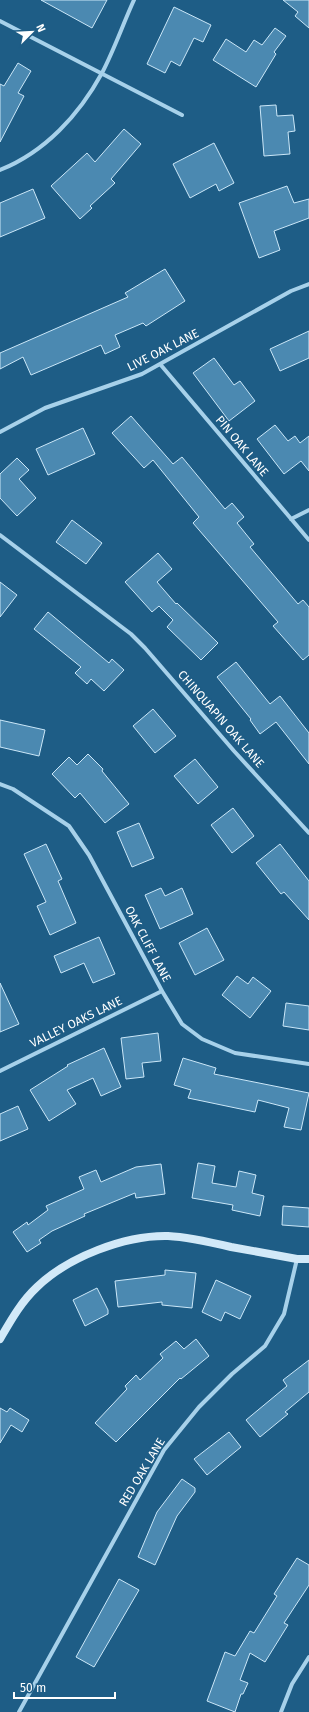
<svg xmlns="http://www.w3.org/2000/svg" width="309" height="1712" viewBox="0 0 309 1712" font-family="'Fira Sans',sans-serif">
<style>
.building{fill:#4b89b1;stroke:#cbe7f8}
.lines{fill:none;stroke-linecap:round;stroke-linejoin:round}
.street{stroke:#a7d1ea;stroke-width:4}
.secondary{stroke:#d2e9f8;stroke-width:8}
.labels{text-anchor:middle;stroke-width:3;stroke-linejoin:round;paint-order:stroke}
.street-label{font-size:12px;fill:#fff;stroke:#1e5d86}
</style>
<rect width="100%" height="100%" fill="#1e5d86"/>
<path class="building" d="M 41,0 L 107,0 L 92,28 Z
M 283,0 L 309,0 L 309,28 L 295,16 L 298,12 Z
M 174,7 L 211,25 L 203,42 L 194,38 L 180,66 L 171,61 L 165,73 L 147,64 Z
M 275,28 L 286,36 L 274,52 L 276,54 L 256,87 L 213,60 L 226,39 L 246,52 L 254,40 L 262,45 Z
M 18,63 L 31,71 L 18,93 L 24,96 L 0,142 L 0,84 L 4,86 Z
M 276,105 L 277,116 L 293,115 L 295,131 L 288,132 L 290,154 L 264,156 L 260,106 Z
M 124,129 L 141,144 L 111,179 L 115,183 L 90,206 L 92,208 L 80,219 L 51,186 L 87,153 L 95,162 Z
M 214,143 L 234,183 L 219,191 L 216,184 L 190,198 L 173,164 Z
M 287,186 L 294,203 L 309,199 L 309,218 L 274,231 L 280,250 L 259,258 L 239,203 Z
M 33,189 L 45,218 L 0,237 L 0,203 Z
M 165,269 L 185,301 L 146,326 L 143,323 L 115,335 L 120,347 L 105,354 L 101,345 L 31,375 L 23,357 L 0,369 L 0,353 L 128,297 L 125,293 Z
M 309,331 L 309,358 L 280,371 L 270,349 Z
M 214,358 L 234,385 L 240,381 L 255,401 L 229,421 L 193,373 Z
M 131,416 L 173,464 L 182,457 L 225,509 L 232,503 L 244,517 L 237,523 L 254,544 L 250,547 L 298,604 L 303,600 L 309,607 L 309,655 L 303,660 L 273,626 L 278,622 L 193,523 L 199,517 L 153,460 L 144,468 L 112,433 Z
M 275,425 L 288,441 L 295,436 L 300,443 L 309,436 L 309,471 L 301,461 L 284,474 L 257,439 Z
M 83,428 L 95,454 L 48,475 L 36,449 Z
M 17,458 L 29,470 L 19,479 L 36,498 L 17,516 L 0,498 L 0,474 Z
M 72,520 L 102,543 L 86,564 L 56,542 Z
M 158,553 L 172,569 L 157,582 L 176,604 L 177,603 L 218,643 L 201,660 L 167,627 L 173,620 L 159,606 L 152,612 L 125,582 Z
M 0,582 L 17,595 L 0,617 Z
M 48,612 L 109,663 L 112,659 L 124,670 L 104,691 L 91,679 L 87,684 L 75,673 L 81,667 L 34,629 Z
M 236,662 L 270,704 L 280,696 L 309,733 L 309,764 L 276,722 L 260,734 L 250,720 L 251,719 L 217,677 Z
M 153,709 L 176,736 L 155,753 L 133,726 Z
M 0,720 L 45,730 L 39,756 L 0,747 Z
M 88,754 L 103,769 L 102,771 L 129,804 L 105,823 L 80,793 L 75,798 L 52,774 L 69,757 L 77,765 Z
M 195,759 L 218,787 L 198,804 L 174,776 Z
M 233,808 L 254,836 L 232,853 L 211,825 Z
M 139,823 L 154,858 L 132,867 L 117,832 Z
M 46,844 L 62,879 L 58,881 L 76,923 L 50,935 L 37,906 L 46,902 L 24,854 Z
M 280,844 L 309,881 L 309,920 L 284,892 L 281,894 L 256,863 Z
M 161,888 L 165,896 L 182,888 L 193,914 L 160,929 L 145,895 Z
M 207,928 L 224,960 L 195,975 L 179,943 Z
M 99,937 L 115,974 L 93,983 L 84,963 L 61,973 L 54,956 Z
M 237,976 L 248,984 L 253,977 L 271,991 L 250,1018 L 222,995 Z
M 0,983 L 19,1024 L 0,1032 Z
M 286,1003 L 309,1006 L 309,1030 L 283,1026 Z
M 158,1033 L 161,1061 L 142,1063 L 144,1077 L 126,1079 L 121,1038 Z
M 104,1048 L 121,1087 L 101,1096 L 93,1078 L 67,1090 L 76,1104 L 49,1121 L 30,1090 L 68,1066 L 67,1065 Z
M 183,1058 L 216,1068 L 214,1074 L 309,1093 L 301,1130 L 284,1127 L 289,1108 L 258,1100 L 255,1112 L 188,1098 L 191,1090 L 174,1085 Z
M 18,1106 L 28,1129 L 0,1141 L 0,1114 Z
M 198,1163 L 215,1166 L 212,1183 L 236,1187 L 239,1171 L 256,1175 L 252,1193 L 264,1196 L 260,1216 L 232,1210 L 233,1205 L 192,1198 Z
M 161,1164 L 165,1194 L 136,1198 L 135,1193 L 84,1214 L 85,1216 L 52,1231 L 39,1240 L 41,1243 L 27,1252 L 13,1232 L 27,1222 L 28,1225 L 48,1210 L 46,1206 L 84,1189 L 79,1177 L 96,1170 L 101,1182 L 136,1167 Z
M 283,1206 L 309,1208 L 309,1227 L 282,1225 Z
M 165,1270 L 196,1273 L 192,1308 L 162,1305 L 162,1302 L 118,1307 L 115,1281 L 165,1275 Z
M 216,1280 L 251,1296 L 240,1319 L 225,1312 L 221,1321 L 202,1312 Z
M 97,1288 L 108,1310 L 108,1314 L 85,1326 L 73,1300 Z
M 196,1339 L 209,1356 L 181,1379 L 180,1378 L 116,1442 L 95,1423 L 127,1389 L 125,1386 L 136,1375 L 140,1380 L 163,1358 L 160,1354 L 176,1341 L 184,1349 Z
M 309,1360 L 309,1392 L 285,1412 L 288,1414 L 260,1437 L 246,1420 L 287,1386 L 283,1380 Z
M 0,1408 L 7,1412 L 10,1408 L 29,1420 L 22,1432 L 11,1425 L 0,1443 Z
M 229,1432 L 241,1447 L 207,1475 L 194,1459 Z
M 182,1479 L 195,1488 L 195,1492 L 177,1516 L 155,1565 L 138,1557 L 157,1512 Z
M 297,1558 L 309,1565 L 309,1585 L 284,1623 L 288,1625 L 265,1662 L 250,1653 L 240,1680 L 248,1683 L 243,1694 L 241,1694 L 235,1712 L 207,1701 L 225,1652 L 235,1656 L 250,1631 L 254,1633 L 277,1596 L 274,1594 Z
M 119,1579 L 139,1590 L 94,1667 L 76,1657 Z"/>
<g class="lines">
<path class="street" d="M 0,21 L 182,115
M 0,170 C 45,152 79,115 102,73 C 114,50 123,24 134,0
M 160,364 L 309,540
M 0,432 L 45,408 L 142,374 L 291,291 L 309,284
M 291,519 L 309,510
M 0,535 L 131,634 L 145,648 L 234,751 L 309,833
M 0,784 L 13,789 L 69,826 L 89,855 L 162,991 L 182,1024 L 202,1039 L 235,1053 L 309,1064
M 0,1071 L 162,991
M 19,1712 L 164,1450 L 199,1407 L 232,1374 L 265,1346 L 284,1314 L 297,1259
M 281,1712 L 292,1684 L 309,1657"/>
<path class="secondary" d="M 0,1339 C 11,1320 21,1302 37,1287 C 68,1257 125,1235 168,1236 C 189,1237 210,1242 231,1247 C 253,1251 275,1255 297,1259 L 309,1259"/>
</g>
<g class="labels">
<g class="street-label">
<text transform="translate(163 350) rotate(-27)" y="4">LIVE OAK LANE</text>
<text transform="translate(242 446) rotate(50)" y="4">PIN OAK LANE</text>
<text transform="translate(221 719) rotate(49)" y="4">CHINQUAPIN OAK LANE</text>
<text transform="translate(148 944) rotate(62)" y="4">OAK CLIFF LANE</text>
<text transform="translate(76 1022) rotate(-26)" y="4">VALLEY OAKS LANE</text>
<text transform="translate(142 1472) rotate(-59)" y="4">RED OAK LANE</text>
</g>
</g>
<g transform="translate(32 32) rotate(66)" stroke="#1e5d86" stroke-width="3" paint-order="stroke">
<path d="M0-3L7 15L0 10L-7 15Z" fill="#ffffff"/>
<text y="-6" font-size="11" font-weight="bold" text-anchor="middle" fill="#ffffff">N</text>
</g>
<path d="M14 1692v6h101v-6" fill="none" stroke="#ffffff" stroke-width="2"/>
<text x="20" y="1692" font-size="12" fill="#ffffff" stroke="#1e5d86" stroke-width="3" paint-order="stroke">50 m</text>
</svg>
